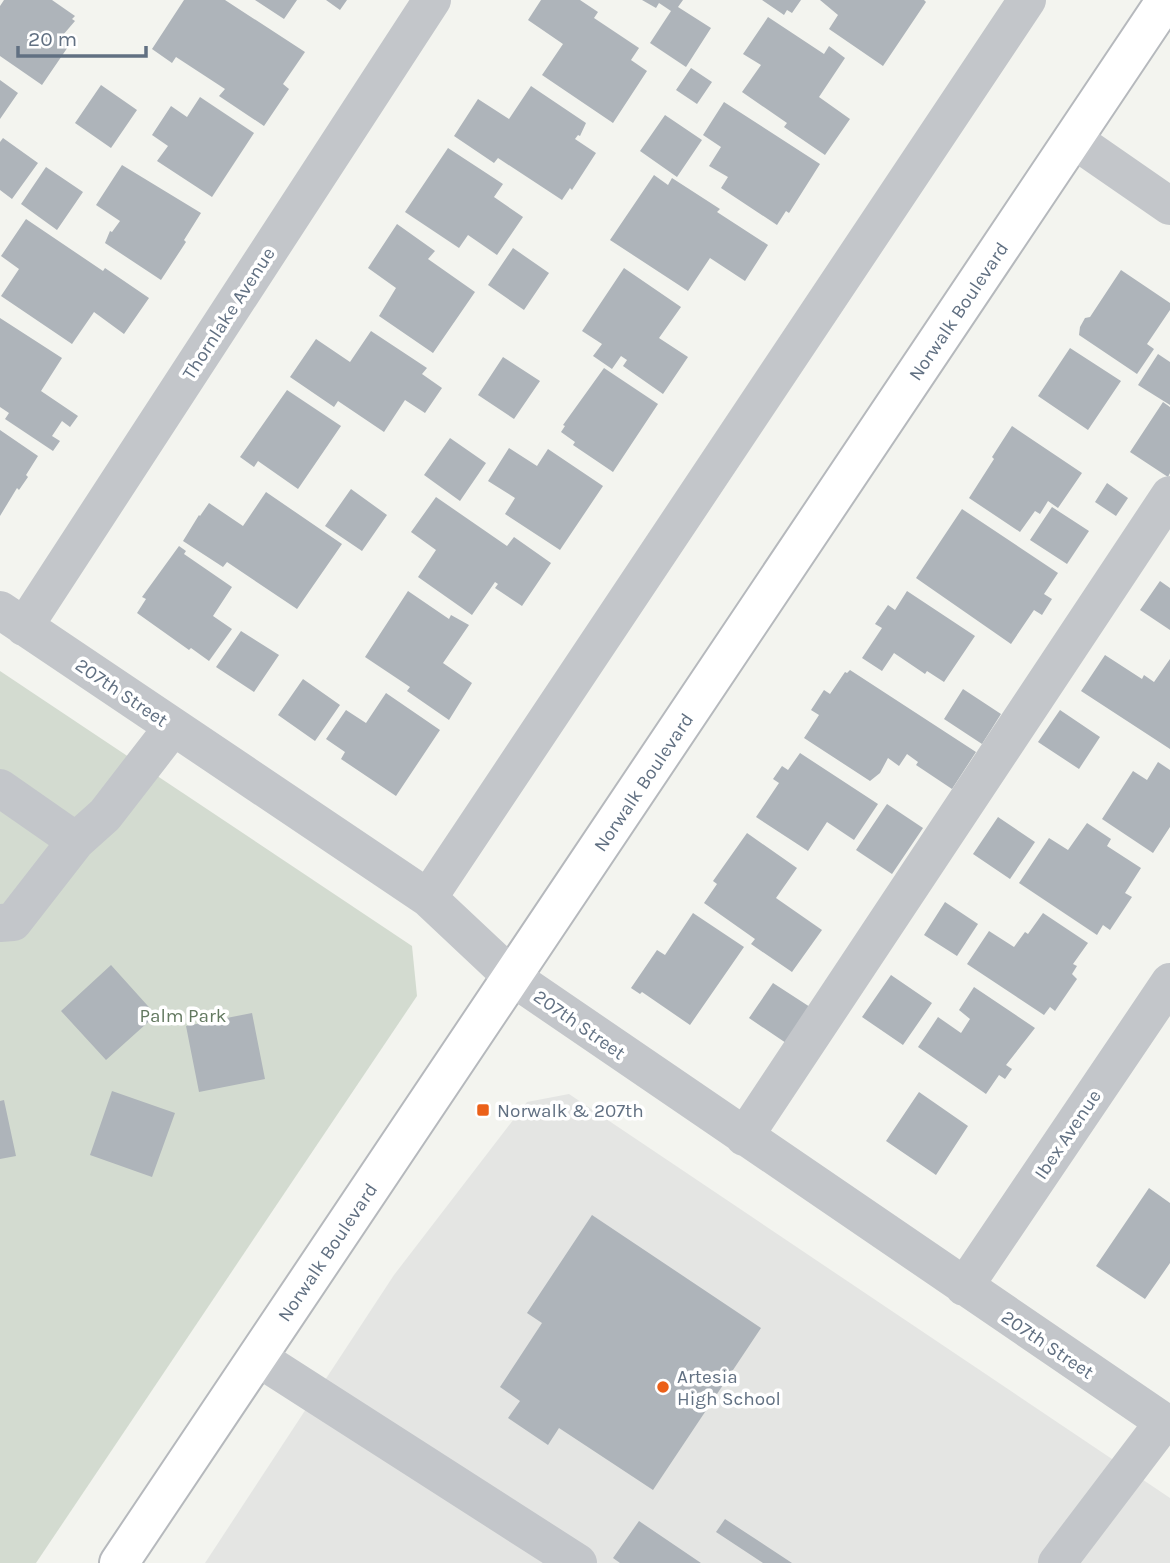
<svg xmlns="http://www.w3.org/2000/svg" width="1170" height="1563" viewBox="0 0 1170 1563" font-family="Karla,sans-serif">
<style>
.built{fill:#e4e5e3}
.green{fill:#d3dbd0}
.building{fill:#aeb4ba}
.lines{fill:none;stroke-linecap:round;stroke-linejoin:round}
.major-casing{stroke:#b6b9bd;stroke-width:42}
.minor{stroke:#c3c6ca;stroke-width:38}
.major{stroke:#fff;stroke-width:38}
.poi-dot{fill:#eb6018;stroke:#fff;stroke-width:2.5}
.labels{text-anchor:middle;stroke-width:7;stroke-linejoin:round;paint-order:stroke}
.street-label{font-size:19px;fill:#617082;stroke:#fff}
.park-label{font-size:19px;fill:#637960;stroke:#fff}
.poi-label{font-size:19px;fill:#617082;stroke:#fff;text-anchor:start}
</style>
<rect width="100%" height="100%" fill="#f3f4ef"/>
<path class="built" d="M 569,1094 L 1170,1498 L 1170,1563 L 205,1563 L 394,1275 L 527,1102 Z"/>
<path class="green" d="M 0,671 L 412,946 L 417,996 L 36,1563 L 0,1563 Z"/>
<path class="building" d="M 4,0 L 52,0 L 75,16 L 72,19 L 75,21 L 63,35 L 72,41 L 42,85 L 0,56 L 0,6 Z
M 184,0 L 225,0 L 305,52 L 283,84 L 289,89 L 264,126 L 219,96 L 225,89 L 176,57 L 172,63 L 152,49 Z
M 255,0 L 297,0 L 284,19 Z
M 326,0 L 347,0 L 340,10 Z
M 541,0 L 580,0 L 598,12 L 594,18 L 639,48 L 631,60 L 647,71 L 613,123 L 542,75 L 563,44 L 528,20 Z
M 642,0 L 683,0 L 678,7 L 711,28 L 686,67 L 650,43 L 671,11 L 659,3 L 656,8 Z
M 762,0 L 801,0 L 792,13 L 787,10 L 784,15 Z
M 820,0 L 924,0 L 926,2 L 883,66 L 829,29 L 838,15 Z
M 768,17 L 824,54 L 829,46 L 845,58 L 819,97 L 850,119 L 825,155 L 784,127 L 787,123 L 742,92 L 761,65 L 743,54 Z
M 691,68 L 712,82 L 697,104 L 676,90 Z
M 0,80 L 18,93 L 0,119 Z
M 101,85 L 137,110 L 111,148 L 75,123 Z
M 531,86 L 586,123 L 580,136 L 578,135 L 575,139 L 596,153 L 572,190 L 570,188 L 562,200 L 498,158 L 494,163 L 454,136 L 478,99 L 509,119 Z
M 200,97 L 254,133 L 212,197 L 157,161 L 168,146 L 152,135 L 171,106 L 187,117 Z
M 724,102 L 820,164 L 789,213 L 786,211 L 777,225 L 721,188 L 728,177 L 709,166 L 721,147 L 703,135 Z
M 665,115 L 702,140 L 677,177 L 640,151 Z
M 3,138 L 38,163 L 12,199 L 0,190 L 0,142 Z
M 448,148 L 503,184 L 494,197 L 523,217 L 497,255 L 468,235 L 459,248 L 405,212 Z
M 122,165 L 201,213 L 184,240 L 186,242 L 161,280 L 105,243 L 110,231 L 112,232 L 120,221 L 96,205 Z
M 46,167 L 83,192 L 57,230 L 21,204 Z
M 654,175 L 668,185 L 672,178 L 720,209 L 717,212 L 768,245 L 745,281 L 710,258 L 688,291 L 610,240 Z
M 26,219 L 103,271 L 105,268 L 149,298 L 124,334 L 94,312 L 72,344 L 1,296 L 19,269 L 1,256 Z
M 397,224 L 435,251 L 428,259 L 475,292 L 433,353 L 379,316 L 396,288 L 368,268 Z
M 513,248 L 549,273 L 524,310 L 488,285 Z
M 624,268 L 681,307 L 659,338 L 688,357 L 663,394 L 623,366 L 627,360 L 621,356 L 612,369 L 593,356 L 602,344 L 582,331 Z
M 1121,270 L 1170,303 L 1170,310 L 1147,344 L 1154,349 L 1137,374 L 1079,335 L 1080,327 L 1085,318 L 1090,317 Z
M 0,318 L 62,358 L 41,391 L 78,416 L 70,427 L 62,421 L 52,436 L 60,441 L 53,451 L 5,419 L 9,413 L 0,407 Z
M 371,331 L 427,368 L 422,374 L 442,388 L 425,413 L 405,400 L 384,432 L 338,401 L 334,407 L 290,377 L 316,339 L 350,362 Z
M 1070,348 L 1121,381 L 1088,430 L 1038,396 Z
M 1158,354 L 1170,362 L 1170,405 L 1138,385 Z
M 503,357 L 540,381 L 514,419 L 478,395 Z
M 604,368 L 658,404 L 613,472 L 573,445 L 575,442 L 561,432 L 565,426 L 563,425 Z
M 287,390 L 341,426 L 298,489 L 258,461 L 254,467 L 240,457 Z
M 1163,402 L 1170,407 L 1170,473 L 1168,477 L 1130,452 Z
M 1012,426 L 1082,473 L 1058,508 L 1048,501 L 1040,514 L 1035,511 L 1020,532 L 969,498 L 994,459 L 992,457 Z
M 0,430 L 38,456 L 26,475 L 28,477 L 19,490 L 17,488 L 0,516 Z
M 450,438 L 486,463 L 460,501 L 424,475 Z
M 509,448 L 537,466 L 548,449 L 603,486 L 560,550 L 505,514 L 515,498 L 488,481 Z
M 1107,483 L 1128,498 L 1116,516 L 1095,502 Z
M 351,489 L 387,515 L 362,551 L 325,526 Z
M 266,492 L 342,544 L 297,609 L 227,562 L 223,567 L 183,541 L 199,515 L 200,516 L 209,503 L 243,526 Z
M 436,497 L 507,546 L 514,537 L 551,563 L 522,606 L 495,588 L 498,584 L 495,582 L 472,615 L 418,577 L 436,550 L 411,532 Z
M 1052,507 L 1089,531 L 1067,564 L 1030,540 Z
M 962,509 L 1058,573 L 1044,594 L 1052,599 L 1042,615 L 1034,610 L 1011,644 L 916,578 Z
M 179,546 L 186,551 L 184,554 L 232,587 L 213,616 L 232,629 L 209,661 L 191,648 L 189,650 L 137,613 L 146,599 L 142,597 Z
M 1160,581 L 1170,588 L 1170,630 L 1140,610 Z
M 408,591 L 449,619 L 451,615 L 469,625 L 443,663 L 472,683 L 449,720 L 407,691 L 410,687 L 365,657 Z
M 907,591 L 975,636 L 944,682 L 927,671 L 925,674 L 894,653 L 882,671 L 862,658 L 882,628 L 875,624 L 888,605 L 895,610 Z
M 241,631 L 279,655 L 254,692 L 216,667 Z
M 1105,655 L 1142,679 L 1144,675 L 1154,682 L 1170,659 L 1170,749 L 1081,691 Z
M 850,670 L 976,752 L 952,789 L 916,765 L 918,762 L 907,754 L 899,766 L 888,758 L 880,773 L 870,781 L 804,738 L 819,715 L 811,710 L 824,690 L 830,694 L 845,672 L 847,673 Z
M 303,679 L 340,705 L 315,741 L 278,715 Z
M 963,689 L 1001,714 L 982,744 L 944,719 Z
M 386,693 L 440,730 L 396,796 L 341,759 L 345,752 L 326,739 L 346,710 L 366,723 Z
M 1060,710 L 1100,737 L 1079,769 L 1038,742 Z
M 800,753 L 878,804 L 854,840 L 827,822 L 808,851 L 756,817 L 779,783 L 773,779 L 782,766 L 788,770 Z
M 1158,762 L 1170,770 L 1170,827 L 1153,853 L 1102,819 L 1133,771 L 1147,780 Z
M 887,804 L 923,828 L 892,874 L 856,850 Z
M 998,817 L 1035,842 L 1010,879 L 973,854 Z
M 1087,823 L 1111,839 L 1107,846 L 1141,868 L 1125,893 L 1132,897 L 1110,930 L 1103,925 L 1097,935 L 1019,883 L 1049,838 L 1068,850 Z
M 747,833 L 797,868 L 776,898 L 822,930 L 792,972 L 751,944 L 755,939 L 704,903 L 717,884 L 713,881 Z
M 945,902 L 978,924 L 957,956 L 924,935 Z
M 693,913 L 744,947 L 690,1025 L 642,992 L 640,994 L 631,988 L 657,950 L 665,955 Z
M 1043,913 L 1088,943 L 1073,964 L 1077,966 L 1072,974 L 1077,979 L 1055,1011 L 1050,1007 L 1044,1015 L 967,964 L 989,931 L 1014,947 L 1025,932 L 1028,934 Z
M 111,965 L 156,1015 L 106,1060 L 61,1011 Z
M 891,975 L 932,1003 L 903,1045 L 862,1017 Z
M 773,983 L 810,1007 L 786,1043 L 749,1018 Z
M 974,987 L 1035,1028 L 1006,1065 L 1012,1069 L 1005,1079 L 999,1075 L 986,1094 L 918,1047 L 938,1017 L 961,1033 L 970,1019 L 959,1010 Z
M 252,1013 L 265,1079 L 199,1092 L 186,1026 Z
M 112,1091 L 175,1113 L 152,1177 L 90,1155 Z
M 919,1092 L 968,1126 L 936,1175 L 886,1141 Z
M 4,1100 L 16,1156 L 0,1159 L 0,1101 Z
M 1149,1188 L 1170,1203 L 1170,1263 L 1145,1299 L 1096,1266 Z
M 592,1215 L 761,1328 L 653,1490 L 559,1428 L 548,1445 L 508,1418 L 520,1401 L 500,1387 L 542,1323 L 527,1313 Z
M 725,1519 L 792,1563 L 763,1563 L 716,1532 Z
M 639,1521 L 701,1563 L 620,1563 L 613,1558 Z"/>
<g class="lines">
<defs>
<path id="major" d="M 119,1563 L 1166,0"/>
</defs>
<use href="#major" class="major-casing"/>
<path class="minor" d="M 1073,139 L 1170,206
M 0,610 L 428,898 L 512,977 L 1170,1426
M 24,627 L 432,0
M 0,788 L 76,841
M 428,898 L 1027,0
M 0,923 L 13,922 L 76,841 L 105,815 L 173,727
M 744,1137 L 1170,495
M 964,1287 L 1170,982
M 257,1357 L 578,1563
M 1057,1563 L 1164,1422"/>
<use href="#major" class="major"/>
</g>
<g class="poi-dot">
<rect x="476" y="1103" width="14" height="14" rx="3.5"/>
<circle cx="663" cy="1387" r="7"/>
</g>
<g class="labels">
<g class="street-label">
<text transform="translate(958 311) rotate(-56)" y="7">Norwalk Boulevard</text>
<text transform="translate(228 313) rotate(-57)" y="7">Thornlake Avenue</text>
<text transform="translate(122 692) rotate(34)" y="7">207th Street</text>
<text transform="translate(643 782) rotate(-56)" y="7">Norwalk Boulevard</text>
<text transform="translate(580 1024) rotate(35)" y="7">207th Street</text>
<text transform="translate(1067 1134) rotate(-56)" y="7">Ibex Avenue</text>
<text transform="translate(327 1252) rotate(-56)" y="7">Norwalk Boulevard</text>
<text transform="translate(1048 1344) rotate(34)" y="7">207th Street</text>
</g>
<g class="park-label">
<text x="183" y="1022">Palm Park</text>
</g>
<g class="poi-label">
<text x="497" y="1117">Norwalk &amp; 207th</text>
<text x="677" y="1383">Artesia<tspan x="677" dy="22">High School</tspan></text>
</g>
</g>
<path d="M18 46v10h128v-10" fill="none" stroke="#617082" stroke-width="3.5"/>
<text x="28" y="46" font-size="21" fill="#617082" stroke="#ffffff" stroke-width="5" paint-order="stroke">20 m</text>
</svg>
